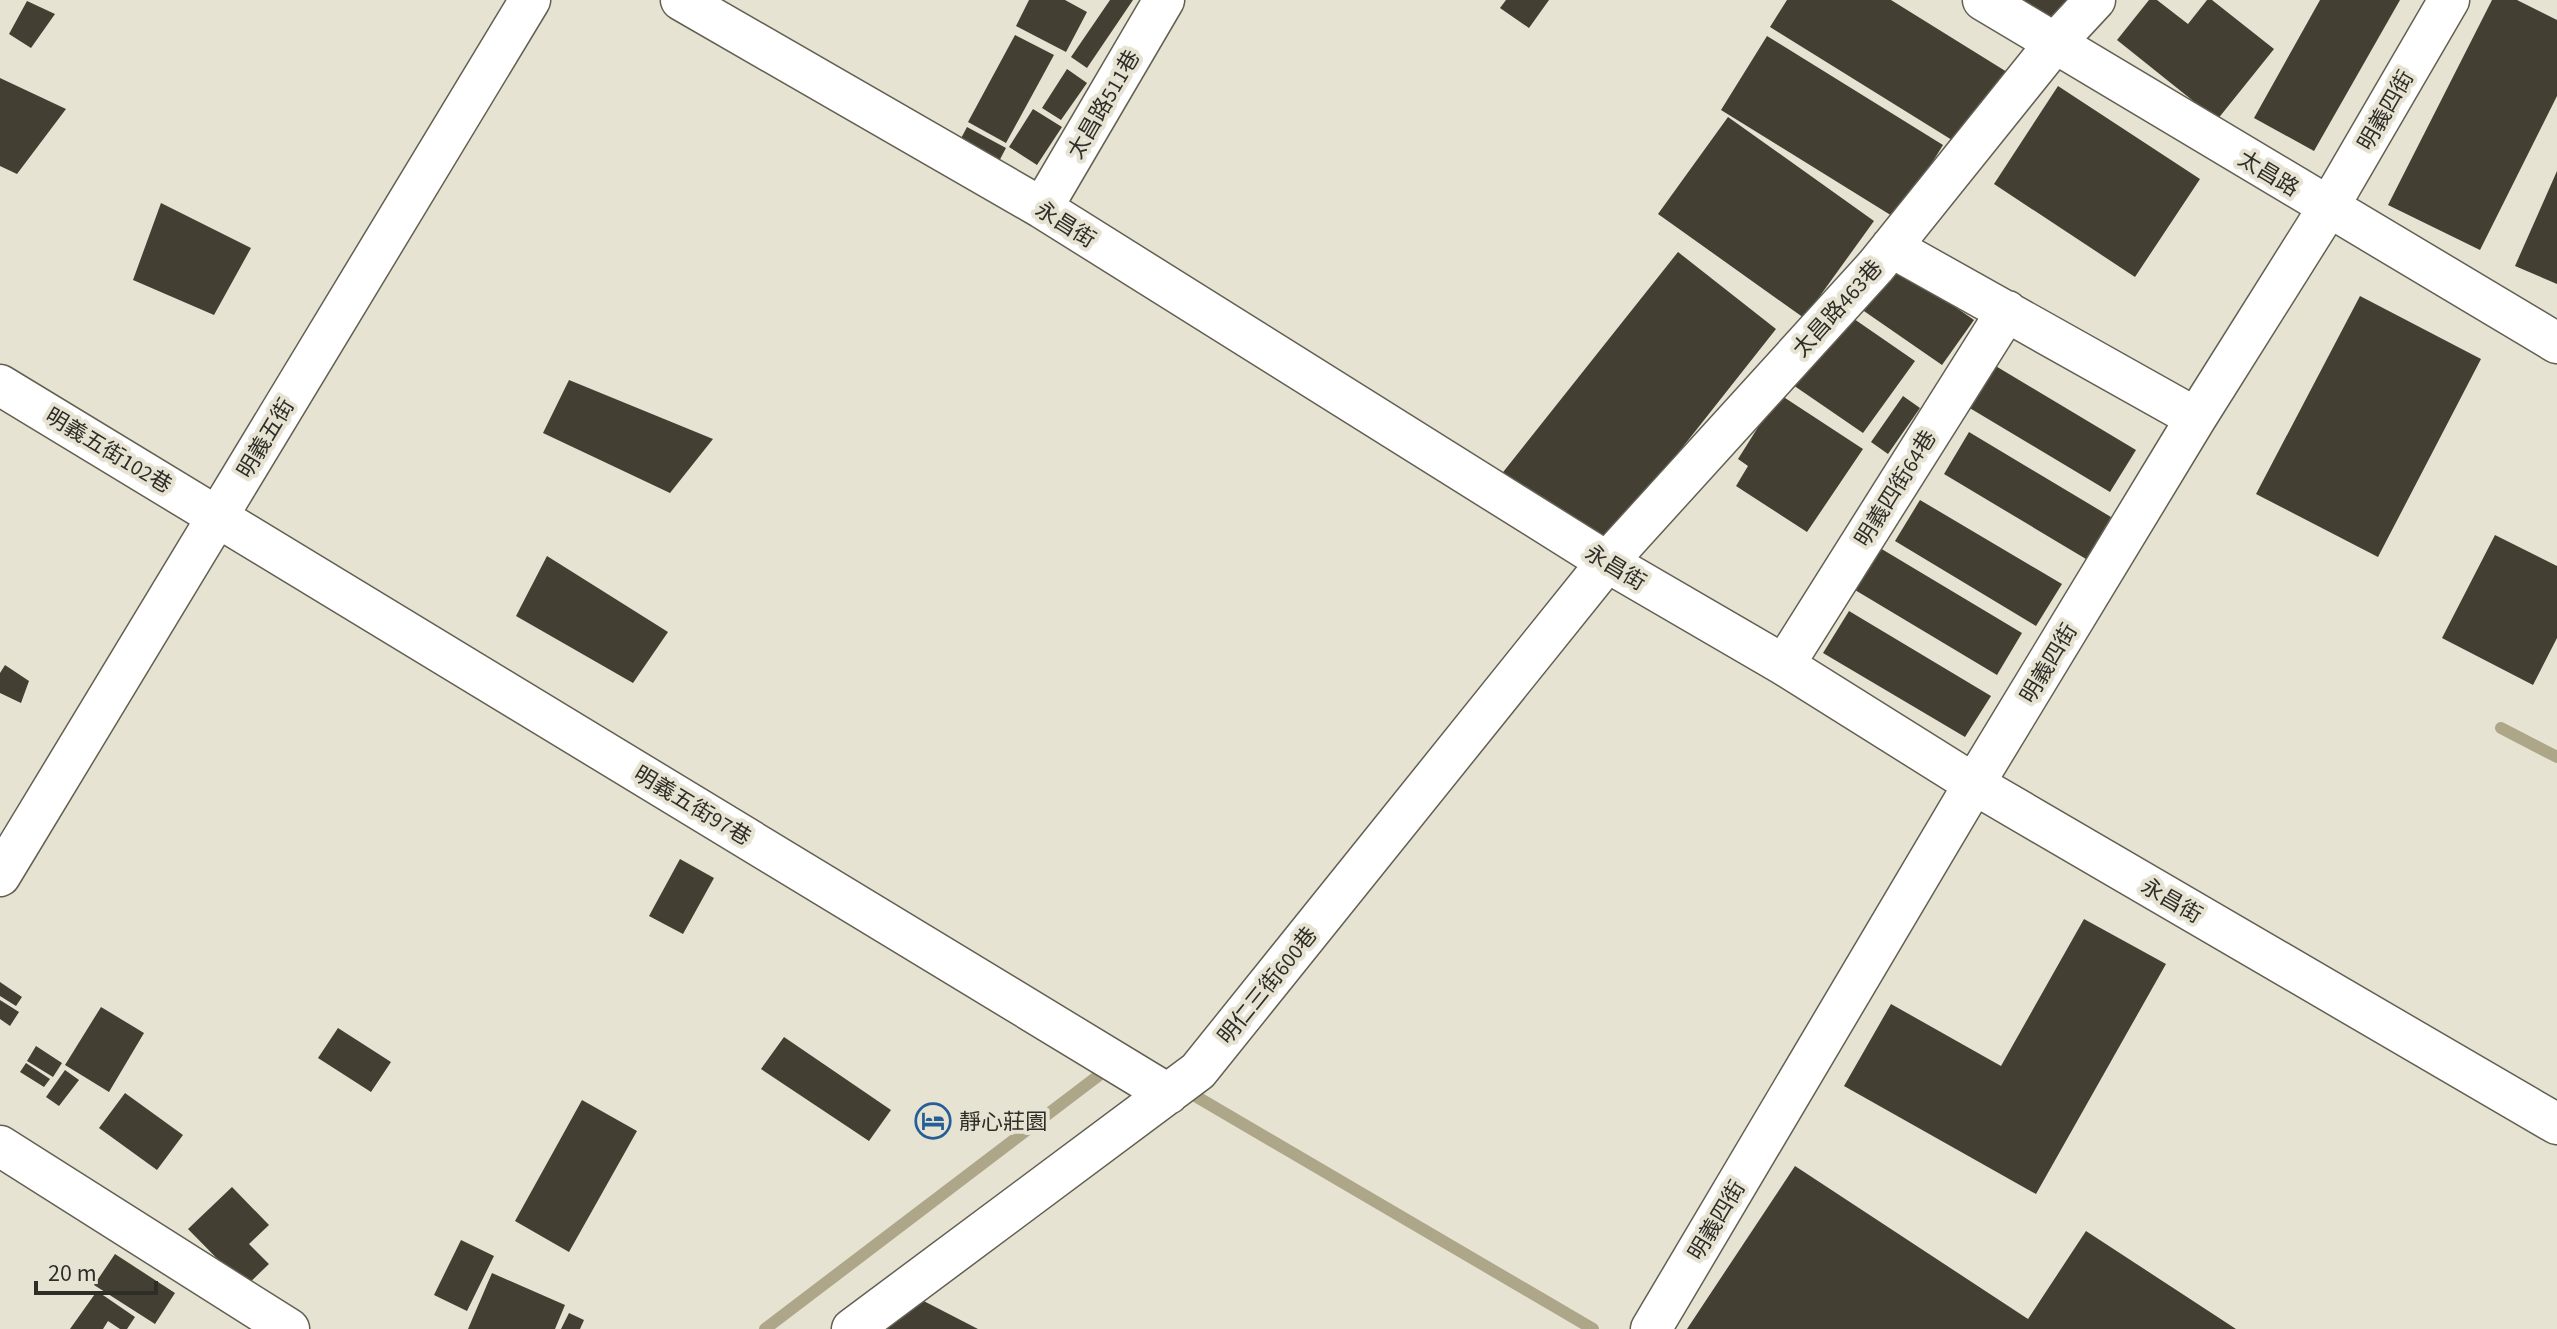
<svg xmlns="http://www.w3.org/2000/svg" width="2557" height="1329" viewBox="0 0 2557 1329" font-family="'Source Sans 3','Noto Sans TC',sans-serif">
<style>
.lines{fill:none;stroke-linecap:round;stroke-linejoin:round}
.stream{stroke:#aea688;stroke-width:12}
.building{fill:#434033}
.minor-casing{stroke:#635f51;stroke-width:43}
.minor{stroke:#fff;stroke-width:40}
.labels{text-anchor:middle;stroke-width:8;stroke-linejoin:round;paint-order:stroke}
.street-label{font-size:22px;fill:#2f2d27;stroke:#e7e3d3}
.poi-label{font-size:22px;fill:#2f2d27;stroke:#e7e3d3;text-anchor:start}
</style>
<rect width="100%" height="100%" fill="#e7e3d3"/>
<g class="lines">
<path class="stream" d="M 2501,728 L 2557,757
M 1197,1097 L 1593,1329
M 765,1329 L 1098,1076"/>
</g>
<path class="building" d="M 1029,0 L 1065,0 L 1087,12 L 1066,52 L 1016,26 Z
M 1110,0 L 1133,0 L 1087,68 L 1071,57 Z
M 1506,0 L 1549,0 L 1529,28 L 1500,8 Z
M 1787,0 L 1891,0 L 2007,72 L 1960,145 L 1770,27 Z
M 2017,0 L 2075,0 L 2052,28 Z
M 2149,0 L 2157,0 L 2188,24 L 2207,0 L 2212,0 L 2274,49 L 2217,120 L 2117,40 Z
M 2320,0 L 2400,0 L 2314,151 L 2254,118 Z
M 2492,0 L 2517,0 L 2557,20 L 2557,96 L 2480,250 L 2388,205 Z
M 27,1 L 55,14 L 31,48 L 9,34 Z
M 1015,35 L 1054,55 L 1006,143 L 968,122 Z
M 1767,36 L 1943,145 L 1897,219 L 1721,110 Z
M 1067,69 L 1087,83 L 1061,120 L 1042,108 Z
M 0,78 L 66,109 L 17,174 L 0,166 Z
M 2058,86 L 2200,179 L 2135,277 L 1994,184 Z
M 1033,109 L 1062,127 L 1037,165 L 1009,147 Z
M 1728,117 L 1874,221 L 1804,318 L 1658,214 Z
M 967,127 L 1006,148 L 996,167 L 957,146 Z
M 2557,171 L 2557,284 L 2515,266 Z
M 161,203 L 251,248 L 214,315 L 133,280 Z
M 1678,252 L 1776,329 L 1599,553 L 1500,476 Z
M 1894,264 L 1974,320 L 1942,365 L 1861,309 Z
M 2360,296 L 2481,359 L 2378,557 L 2256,494 Z
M 1844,312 L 1915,361 L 1863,433 L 1793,385 Z
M 1994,365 L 2136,450 L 2110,492 L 1968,407 Z
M 569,380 L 713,439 L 670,493 L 543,433 Z
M 1779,394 L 1863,449 L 1807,532 L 1736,486 L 1748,466 L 1738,459 Z
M 1903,396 L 1920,408 L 1888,454 L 1871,442 Z
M 1969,432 L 2111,517 L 2086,559 L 1944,474 Z
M 1920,500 L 2062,584 L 2036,626 L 1895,541 Z
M 2495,535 L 2557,566 L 2557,638 L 2533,685 L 2442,638 Z
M 1880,548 L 2022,633 L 1997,675 L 1855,590 Z
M 547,556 L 668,632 L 633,683 L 516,616 Z
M 1849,611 L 1991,696 L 1965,737 L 1823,653 Z
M 5,665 L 29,681 L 21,703 L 0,693 L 0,673 Z
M 680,859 L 714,878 L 683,934 L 649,916 Z
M 2084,919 L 2166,964 L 2036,1194 L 1844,1086 L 1891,1004 L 2001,1066 Z
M 0,982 L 22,997 L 16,1006 L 0,996 Z
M 0,1000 L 19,1012 L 10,1026 L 0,1019 Z
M 101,1007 L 144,1033 L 109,1092 L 65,1065 Z
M 338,1028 L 391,1062 L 371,1092 L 318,1058 Z
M 784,1037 L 891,1110 L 869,1141 L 761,1069 Z
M 36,1046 L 62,1063 L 53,1077 L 27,1061 Z
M 26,1063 L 50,1079 L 44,1087 L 20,1072 Z
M 65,1070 L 79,1080 L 59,1106 L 46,1097 Z
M 125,1093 L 183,1135 L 157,1170 L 99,1128 Z
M 582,1100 L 637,1131 L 569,1252 L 515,1221 Z
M 1795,1166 L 2028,1319 L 2086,1231 L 2236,1329 L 1687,1329 Z
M 232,1187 L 269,1225 L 249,1244 L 269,1264 L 245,1287 L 188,1229 Z
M 461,1240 L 494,1256 L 467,1311 L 434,1295 Z
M 115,1254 L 175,1293 L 155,1324 L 94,1285 Z
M 492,1273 L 565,1305 L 555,1329 L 468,1329 Z
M 97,1291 L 135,1317 L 127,1329 L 120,1329 L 108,1321 L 103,1329 L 70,1329 Z
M 912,1295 L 978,1329 L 872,1329 Z
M 569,1313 L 584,1320 L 580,1329 L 561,1329 Z"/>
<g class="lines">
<defs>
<path id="minor" d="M 681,0 L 1042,208 L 1607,562 L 1784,665 L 1974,784 L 2557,1124
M 1983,0 L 2557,343
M 1042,208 L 1164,0
M 1891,247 L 2196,418
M 0,385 L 1168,1094
M 1784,665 L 2007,311
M 0,876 L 530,0
M 0,1146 L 289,1329
M 852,1329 L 1198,1071 L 1607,562 L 1876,266 L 2055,43 L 2095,0
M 1651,1329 L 1974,784 L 2196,418 L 2328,208 L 2449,0"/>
</defs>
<use href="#minor" class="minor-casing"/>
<use href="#minor" class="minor"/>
</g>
<defs>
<symbol id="hotel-ring" viewBox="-11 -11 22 22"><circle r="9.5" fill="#e7e3d3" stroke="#265e96" stroke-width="1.5"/><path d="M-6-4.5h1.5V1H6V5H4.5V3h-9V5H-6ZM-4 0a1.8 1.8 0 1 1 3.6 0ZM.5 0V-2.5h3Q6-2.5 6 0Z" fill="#265e96"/></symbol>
</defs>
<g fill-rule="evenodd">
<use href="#hotel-ring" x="913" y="1101" width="40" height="40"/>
</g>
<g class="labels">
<g class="street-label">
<text transform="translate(1103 104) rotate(-60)" y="8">太昌路511巷</text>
<text transform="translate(2385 110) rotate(-60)" y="8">明義四街</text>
<text transform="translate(2269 173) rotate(31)" y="8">太昌路</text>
<text transform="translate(1066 224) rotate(32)" y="8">永昌街</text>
<text transform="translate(1837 308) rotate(-48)" y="8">太昌路463巷</text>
<text transform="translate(265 438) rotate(-59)" y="8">明義五街</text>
<text transform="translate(109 450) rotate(31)" y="8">明義五街102巷</text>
<text transform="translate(1895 488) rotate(-58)" y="8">明義四街64巷</text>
<text transform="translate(1616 567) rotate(31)" y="8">永昌街</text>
<text transform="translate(2048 663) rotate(-59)" y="8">明義四街</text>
<text transform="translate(693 805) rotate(31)" y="8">明義五街97巷</text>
<text transform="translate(2172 900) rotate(30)" y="8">永昌街</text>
<text transform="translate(1267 985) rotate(-51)" y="8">明仁三街600巷</text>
<text transform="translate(1716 1220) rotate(-59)" y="8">明義四街</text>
</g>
<g class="poi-label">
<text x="959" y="1129">靜心莊園</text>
</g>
</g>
<path d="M36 1281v12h120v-12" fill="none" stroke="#2f2d27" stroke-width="4"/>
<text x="48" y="1281" font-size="24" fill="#2f2d27" stroke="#e7e3d3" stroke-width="6" paint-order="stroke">20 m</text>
</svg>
